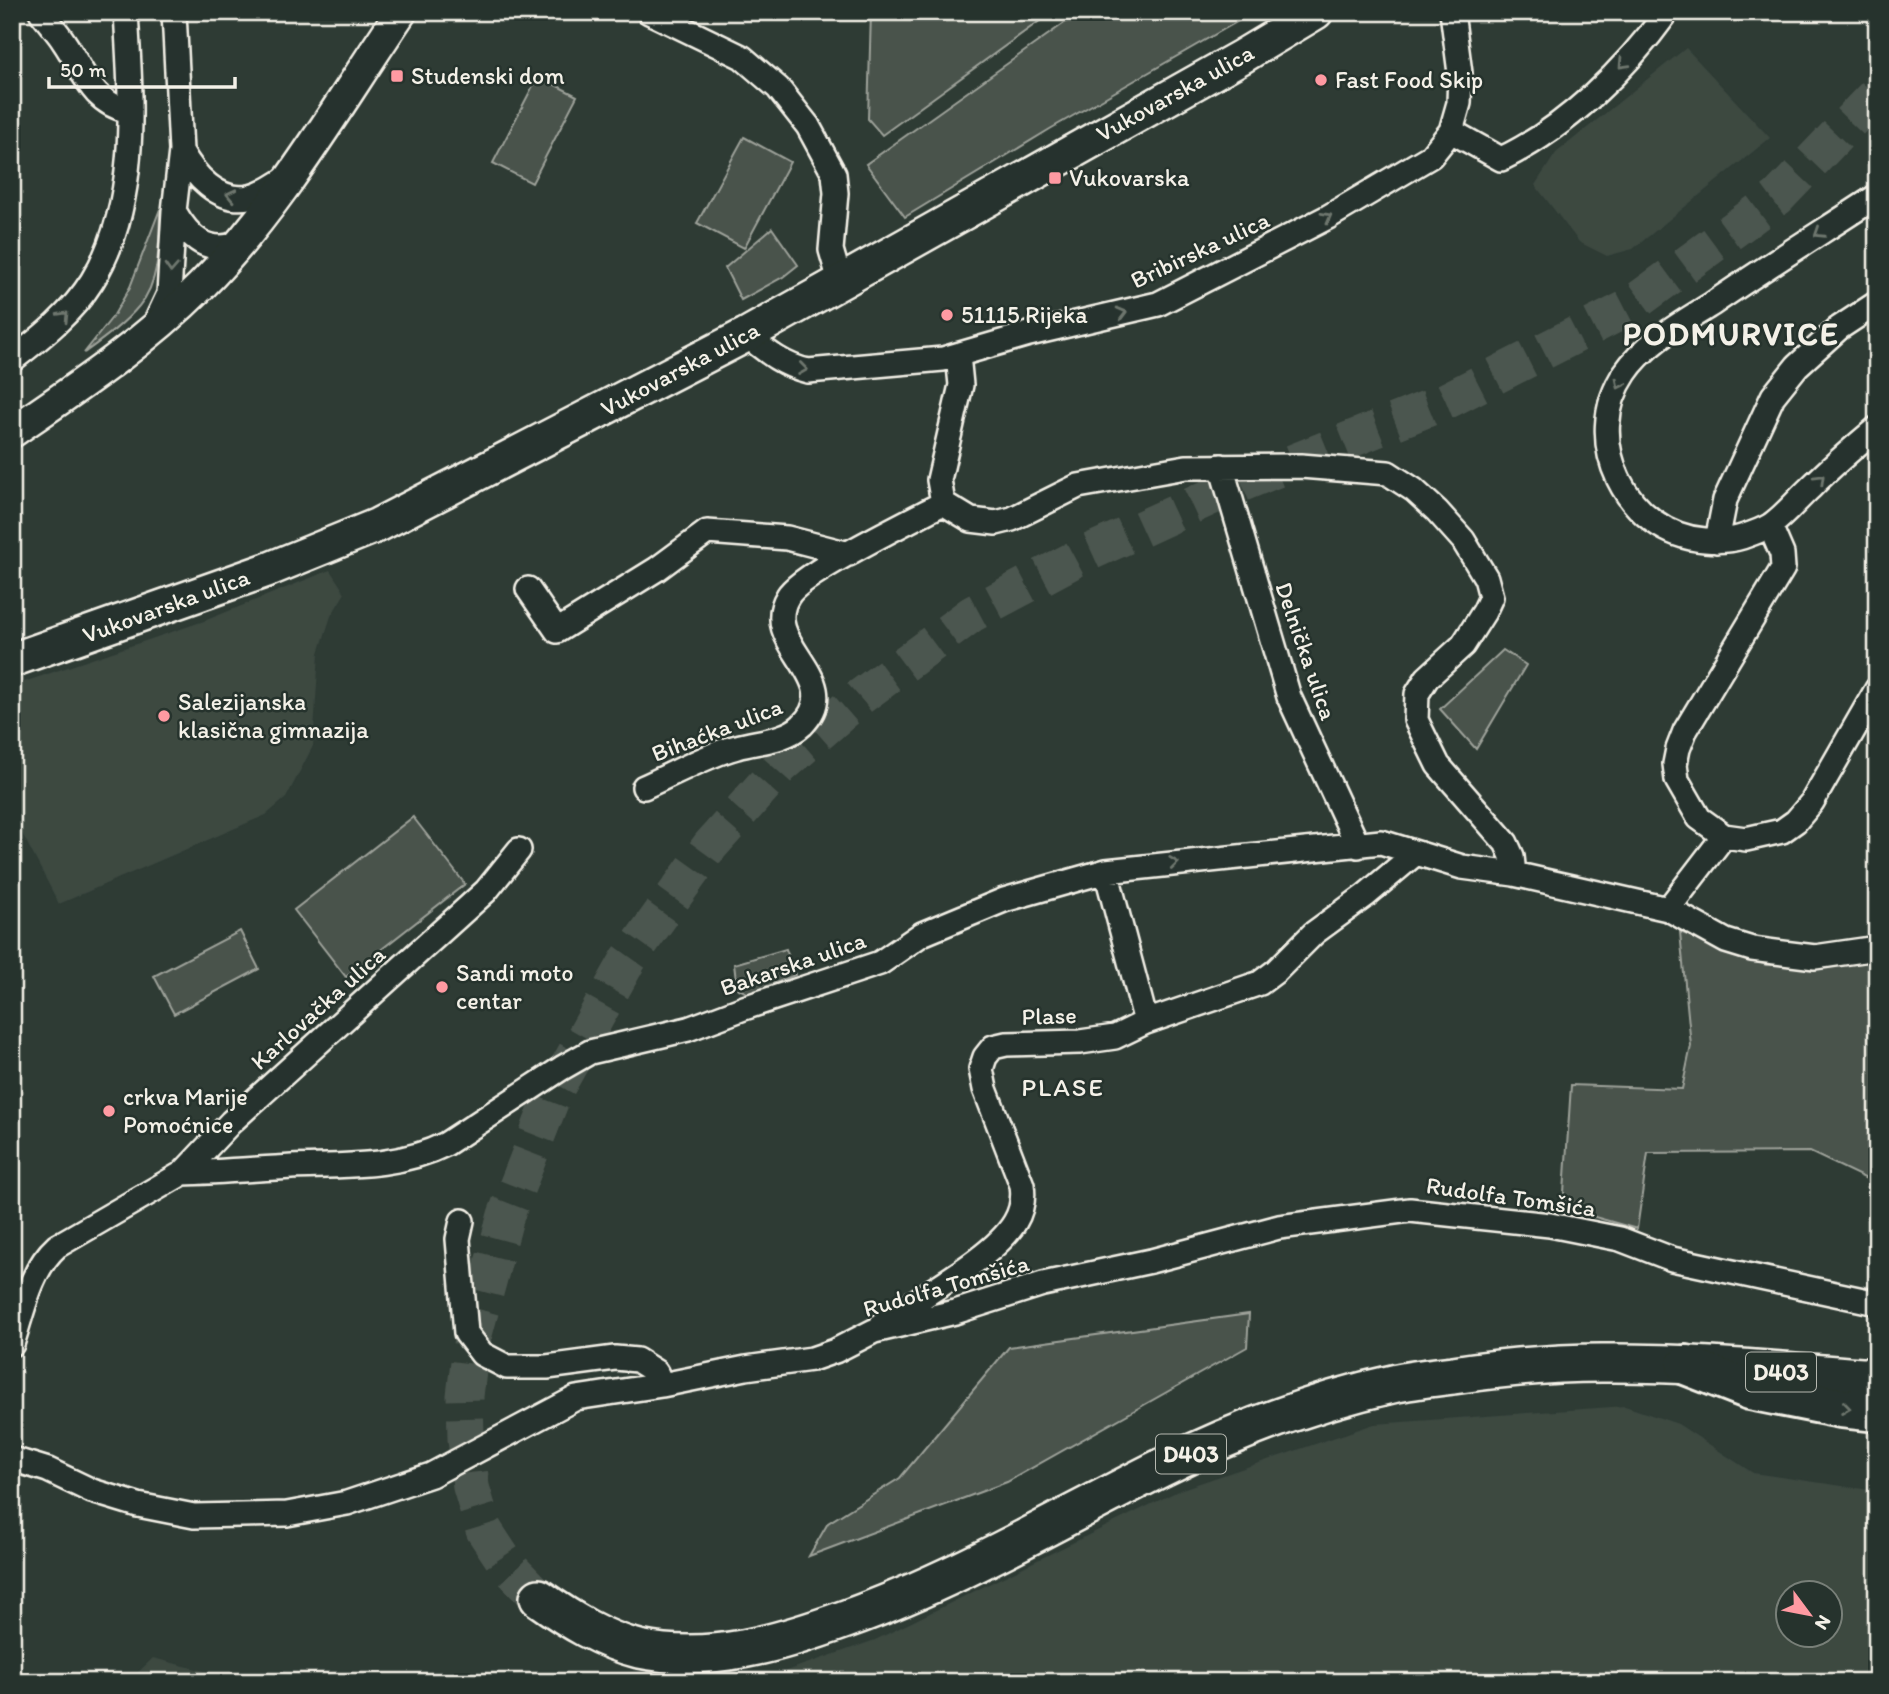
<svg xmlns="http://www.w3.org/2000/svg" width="1889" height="1694" viewBox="0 0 1889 1694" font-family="Itim,sans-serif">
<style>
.built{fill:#3c4841;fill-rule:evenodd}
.green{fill:#48524c;stroke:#9ea29a;stroke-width:2}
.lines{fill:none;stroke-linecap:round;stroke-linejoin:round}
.primary-tunnel{stroke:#4c564f;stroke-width:37;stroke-dasharray:37 18;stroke-linecap:butt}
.minor-casing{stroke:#f4f1e8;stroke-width:28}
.tertiary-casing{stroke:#f4f1e8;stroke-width:35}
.secondary-casing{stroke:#f4f1e8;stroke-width:38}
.primary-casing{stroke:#f4f1e8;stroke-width:42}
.trunk-casing{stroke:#f4f1e8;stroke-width:44}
.minor{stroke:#26332d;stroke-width:23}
.tertiary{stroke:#26332d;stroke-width:30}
.secondary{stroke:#26332d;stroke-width:33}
.primary{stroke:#26332d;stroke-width:37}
.trunk{stroke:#26332d;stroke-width:38}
.oneway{stroke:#6e766e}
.poi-dot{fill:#ff9aa2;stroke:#26332d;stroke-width:2.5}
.labels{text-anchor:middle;stroke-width:5;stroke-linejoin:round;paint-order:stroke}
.shield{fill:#26332d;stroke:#b6b8b0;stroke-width:2}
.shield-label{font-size:23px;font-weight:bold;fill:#f4f1e8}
.poi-label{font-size:24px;fill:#f4f1e8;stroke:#26332d;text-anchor:start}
.street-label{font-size:24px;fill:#f4f1e8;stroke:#26332d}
.neighbourhood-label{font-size:26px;letter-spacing:2px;fill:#f4f1e8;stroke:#26332d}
.district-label{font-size:32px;font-weight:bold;letter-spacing:2px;fill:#f4f1e8;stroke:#26332d}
</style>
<rect width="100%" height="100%" fill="#2e3b34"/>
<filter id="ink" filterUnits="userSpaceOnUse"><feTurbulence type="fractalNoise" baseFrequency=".0143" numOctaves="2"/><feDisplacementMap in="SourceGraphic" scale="14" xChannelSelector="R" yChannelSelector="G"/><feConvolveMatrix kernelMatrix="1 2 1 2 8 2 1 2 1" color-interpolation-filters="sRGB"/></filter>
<g filter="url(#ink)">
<path class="built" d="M 1686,48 L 1770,138 L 1633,249 L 1607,256 L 1579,242 L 1535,185 L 1556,153 Z
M 330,570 L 345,593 L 331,616 L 319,653 L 313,746 L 286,798 L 266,815 L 59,904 L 12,814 L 12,686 L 204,621 Z
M 1625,1406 L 1678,1424 L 1753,1473 L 1877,1491 L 1877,1682 L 754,1682 L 875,1640 L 1182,1489 L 1374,1424 ZM 1787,1592 L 1829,1592 L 1829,1634 L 1787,1634 Z
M 153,1658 L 248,1682 L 128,1682 Z"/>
<path class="green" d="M 871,12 L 1052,12 L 882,135 L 868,119 Z
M 1080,12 L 1254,12 L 1050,129 L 905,217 L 866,164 Z
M 538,76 L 577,96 L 532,183 L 493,163 Z
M 744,137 L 790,162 L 744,248 L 697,223 Z
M 160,209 C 159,240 161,281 139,306 C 124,324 103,339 84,353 L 114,315 L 130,287 Z
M 772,228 L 798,265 L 783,277 L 741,300 L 725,268 Z
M 1503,650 L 1526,665 L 1476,749 L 1440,709 Z
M 413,817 L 465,884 L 346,977 L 294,910 Z
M 240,931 L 259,969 L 174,1014 L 154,976 Z
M 1680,932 L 1766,965 L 1877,962 L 1877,1184 L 1810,1152 L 1648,1153 L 1637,1229 L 1563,1208 L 1571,1085 L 1682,1089 L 1691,1046 Z
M 786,949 L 795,975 L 749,994 L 737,988 L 734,964 Z
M 1249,1314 L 1247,1347 L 1007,1482 L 809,1556 L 828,1523 L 900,1478 L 1009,1347 Z"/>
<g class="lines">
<path class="primary-tunnel" d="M 539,1598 L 507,1565 L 484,1530 L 471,1487 L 466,1438 L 465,1396 L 471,1345 L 506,1215 L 554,1092 L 628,960 L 710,846 L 781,766 L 860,697 L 972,614 L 1077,558 L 1235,486 L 1446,401 L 1626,309 L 1778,197 L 1877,93"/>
<defs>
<path id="minor" d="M 41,12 C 48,22 58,32 64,42 C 84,71 91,103 129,111
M 649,12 L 742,57 L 778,88 L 808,126 L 834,174 L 836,193 L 831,250 L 840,281
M 1451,131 L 1501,159 C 1565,129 1626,69 1667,12
M 181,151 C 194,175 218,203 249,197 C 263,195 275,185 287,178
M 1877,196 C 1822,232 1766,267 1712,304 C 1682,323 1645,343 1625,373 C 1580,439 1626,534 1705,540 C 1717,541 1730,541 1742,537 C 1751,534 1763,530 1771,525 C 1785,515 1797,500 1810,488 C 1831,467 1854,447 1877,428
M 174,211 C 190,239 208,255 240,243
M 154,326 L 169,294 L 174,211 L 181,151 L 174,12
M 746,335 C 766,351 782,365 808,371 L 943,359 L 1029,334 L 1158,304 L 1328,217 L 1431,156 L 1451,131 L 1459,103 L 1460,73 L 1452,12
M 12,360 C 42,337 72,313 92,281 C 140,204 131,99 126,12
M 1221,466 L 1289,697 L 1358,846
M 943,503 L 971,520 L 996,523 L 1012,519 L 1078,486 L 1186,467 L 1301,466 L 1388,473 L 1414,490 L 1437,511 L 1463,540 L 1486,578 L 1491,597 L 1484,612 L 1463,645 L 1427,678 L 1417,694 L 1416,720 L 1438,765 L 1506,843 L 1512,856 L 1514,874
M 1770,526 L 1782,554 L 1783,568 L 1685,731 L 1678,749 L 1675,764 L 1677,780 L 1699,818 L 1724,836 L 1746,839 L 1782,831 L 1796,821 L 1812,802 L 1877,689
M 1717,541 L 1725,500 L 1773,396 L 1797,366 L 1839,328 L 1877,303
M 528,589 L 557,631 L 657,569 L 707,532 L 787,538 L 849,554
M 644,787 C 671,775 709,754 737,747 C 758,741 785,741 802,725 C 849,678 758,645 788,596 C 801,573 914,519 943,503 L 939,480 L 961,385 L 958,355
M 1106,871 L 1146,1022
M 1668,909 L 1724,836
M 183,1173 C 220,1172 255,1169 292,1167 C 345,1165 398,1168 446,1144 L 562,1068 L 590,1052 L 688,1029 L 744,1008 L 880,963 L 922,934 L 1004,900 L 1106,871 L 1381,842 L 1462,867 L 1514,874 L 1668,909 L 1726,941 L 1752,949 L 1815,957 L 1877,948
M 462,1221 L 458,1239 L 466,1333 L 482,1354 L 507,1367 L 547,1367 L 615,1358 L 637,1360 L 656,1372 L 662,1385
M 882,1324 C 918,1297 994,1258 1015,1222 C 1022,1210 1024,1198 1022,1185 L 985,1089 L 981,1069 L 985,1057 L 993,1047 L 1006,1044 L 1080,1042 L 1115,1037 L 1146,1022 L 1260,983 L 1276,971 L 1314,933 L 1366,895 L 1416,853
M 12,1344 C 23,1311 30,1270 57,1246 L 183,1173 L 231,1122 L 486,891 L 519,850
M 12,1459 L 48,1470 L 92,1491 L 138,1505 L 194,1516 L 287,1514 L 347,1503 L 431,1475 L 576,1398 L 662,1385 L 746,1368 L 812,1359 L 835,1351 L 874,1331 L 955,1312 L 1043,1284 L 1151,1261 L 1279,1227 L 1410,1210 L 1550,1225 L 1620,1239 L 1672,1259 L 1877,1303"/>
<path id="tertiary" d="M 12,432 C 78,387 144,343 201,286 C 281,205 337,106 401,12"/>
<path id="secondary" d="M 12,660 L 267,570 L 378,525 L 746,335 L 1241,57 L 1316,12"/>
<path id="primary" d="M 539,1598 C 570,1620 602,1640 639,1649 C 710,1664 780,1643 846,1619 C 956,1580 1055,1521 1159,1469 C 1235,1431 1314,1401 1397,1383 C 1416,1379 1435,1377 1453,1375 C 1507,1367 1561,1362 1615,1363 C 1703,1363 1790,1372 1877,1378"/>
<path id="trunk" d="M 1686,1365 L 1750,1390 L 1841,1408 L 1877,1412"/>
</defs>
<use href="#minor" class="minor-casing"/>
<use href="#tertiary" class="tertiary-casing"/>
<use href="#secondary" class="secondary-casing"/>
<use href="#primary" class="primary-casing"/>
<use href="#trunk" class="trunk-casing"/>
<use href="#minor" class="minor"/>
<use href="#tertiary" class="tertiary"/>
<use href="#secondary" class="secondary"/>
<use href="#primary" class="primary"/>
<use href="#trunk" class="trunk"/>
</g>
<defs><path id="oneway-chevron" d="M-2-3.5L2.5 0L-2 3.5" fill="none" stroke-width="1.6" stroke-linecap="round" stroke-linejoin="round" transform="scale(1.75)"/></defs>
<g class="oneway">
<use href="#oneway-chevron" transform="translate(1623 64) rotate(133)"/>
<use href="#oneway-chevron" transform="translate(231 195) rotate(-167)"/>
<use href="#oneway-chevron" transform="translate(1327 217) rotate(-29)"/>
<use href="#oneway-chevron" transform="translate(1819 233) rotate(147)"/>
<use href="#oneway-chevron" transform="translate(171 268) rotate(93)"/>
<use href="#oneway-chevron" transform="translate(1122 313) rotate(-15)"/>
<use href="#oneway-chevron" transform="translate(64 316) rotate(-46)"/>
<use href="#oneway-chevron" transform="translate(803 369) rotate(8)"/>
<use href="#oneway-chevron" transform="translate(1620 384) rotate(116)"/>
<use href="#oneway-chevron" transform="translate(1820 479) rotate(-44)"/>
<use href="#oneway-chevron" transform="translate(1174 863) rotate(-7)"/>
<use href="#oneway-chevron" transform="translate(1846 1408) rotate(8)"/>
</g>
</g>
<g class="poi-dot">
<rect x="390" y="69" width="14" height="14" rx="3.5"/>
<circle cx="1321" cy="80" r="7"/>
<rect x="1048" y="171" width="14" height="14" rx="3.5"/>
<circle cx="947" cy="315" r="7"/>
<circle cx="164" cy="716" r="7"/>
<circle cx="442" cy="987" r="7"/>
<circle cx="109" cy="1111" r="7"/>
</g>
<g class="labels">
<g class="shield">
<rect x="1746" y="1352.5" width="70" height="39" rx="5"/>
<rect x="1156" y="1434.5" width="70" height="39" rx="5"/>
</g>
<g class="shield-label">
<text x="1781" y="1380">D403</text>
<text x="1191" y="1462">D403</text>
</g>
<g class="poi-label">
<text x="411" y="84">Studenski dom</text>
<text x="1335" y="88">Fast Food Skip</text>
<text x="1069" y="186">Vukovarska</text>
<text x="961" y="323">51115 Rijeka</text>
<text x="178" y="710">Salezijanska<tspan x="178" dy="28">klasična gimnazija</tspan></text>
<text x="456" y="981">Sandi moto<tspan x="456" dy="28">centar</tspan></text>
<text x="123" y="1105">crkva Marije<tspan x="123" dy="28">Pomoćnice</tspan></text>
</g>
<g class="street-label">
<text transform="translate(1175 93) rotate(-29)" y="8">Vukovarska ulica</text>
<text transform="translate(1200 250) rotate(-25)" y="8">Bribirska ulica</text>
<text transform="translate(680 369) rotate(-28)" y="8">Vukovarska ulica</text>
<text transform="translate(166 606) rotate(-20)" y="8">Vukovarska ulica</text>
<text transform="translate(1306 651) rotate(71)" y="8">Delnička ulica</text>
<text transform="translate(717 730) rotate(-21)" y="8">Bihaćka ulica</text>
<text transform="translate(793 964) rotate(-19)" y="8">Bakarska ulica</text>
<text transform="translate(318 1008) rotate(-42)" y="8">Karlovačka ulica</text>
<text transform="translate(1049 1016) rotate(-2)" y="8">Plase</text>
<text transform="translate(1511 1197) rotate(8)" y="8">Rudolfa Tomšića</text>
<text transform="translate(946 1286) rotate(-16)" y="8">Rudolfa Tomšića</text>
</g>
<g class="neighbourhood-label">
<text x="1063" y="1096">PLASE</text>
</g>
<g class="district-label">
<text x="1731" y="345">PODMURVICE</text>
</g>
</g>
<rect width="1889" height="1694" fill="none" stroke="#26332d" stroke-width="42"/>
<rect x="21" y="21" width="1847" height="1652" fill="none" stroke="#f4f1e8" stroke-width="2.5" filter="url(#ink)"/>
<g transform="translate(1809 1614) rotate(122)"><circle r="33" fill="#26332d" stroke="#787f78" stroke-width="2"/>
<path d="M0-5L12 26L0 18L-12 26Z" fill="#ff9aa2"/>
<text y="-10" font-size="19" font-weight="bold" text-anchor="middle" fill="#f4f1e8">N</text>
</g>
<path d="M49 77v10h186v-10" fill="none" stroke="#f4f1e8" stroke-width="3.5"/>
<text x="60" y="77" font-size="21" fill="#f4f1e8" stroke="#26332d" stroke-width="5" paint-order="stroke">50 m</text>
</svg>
